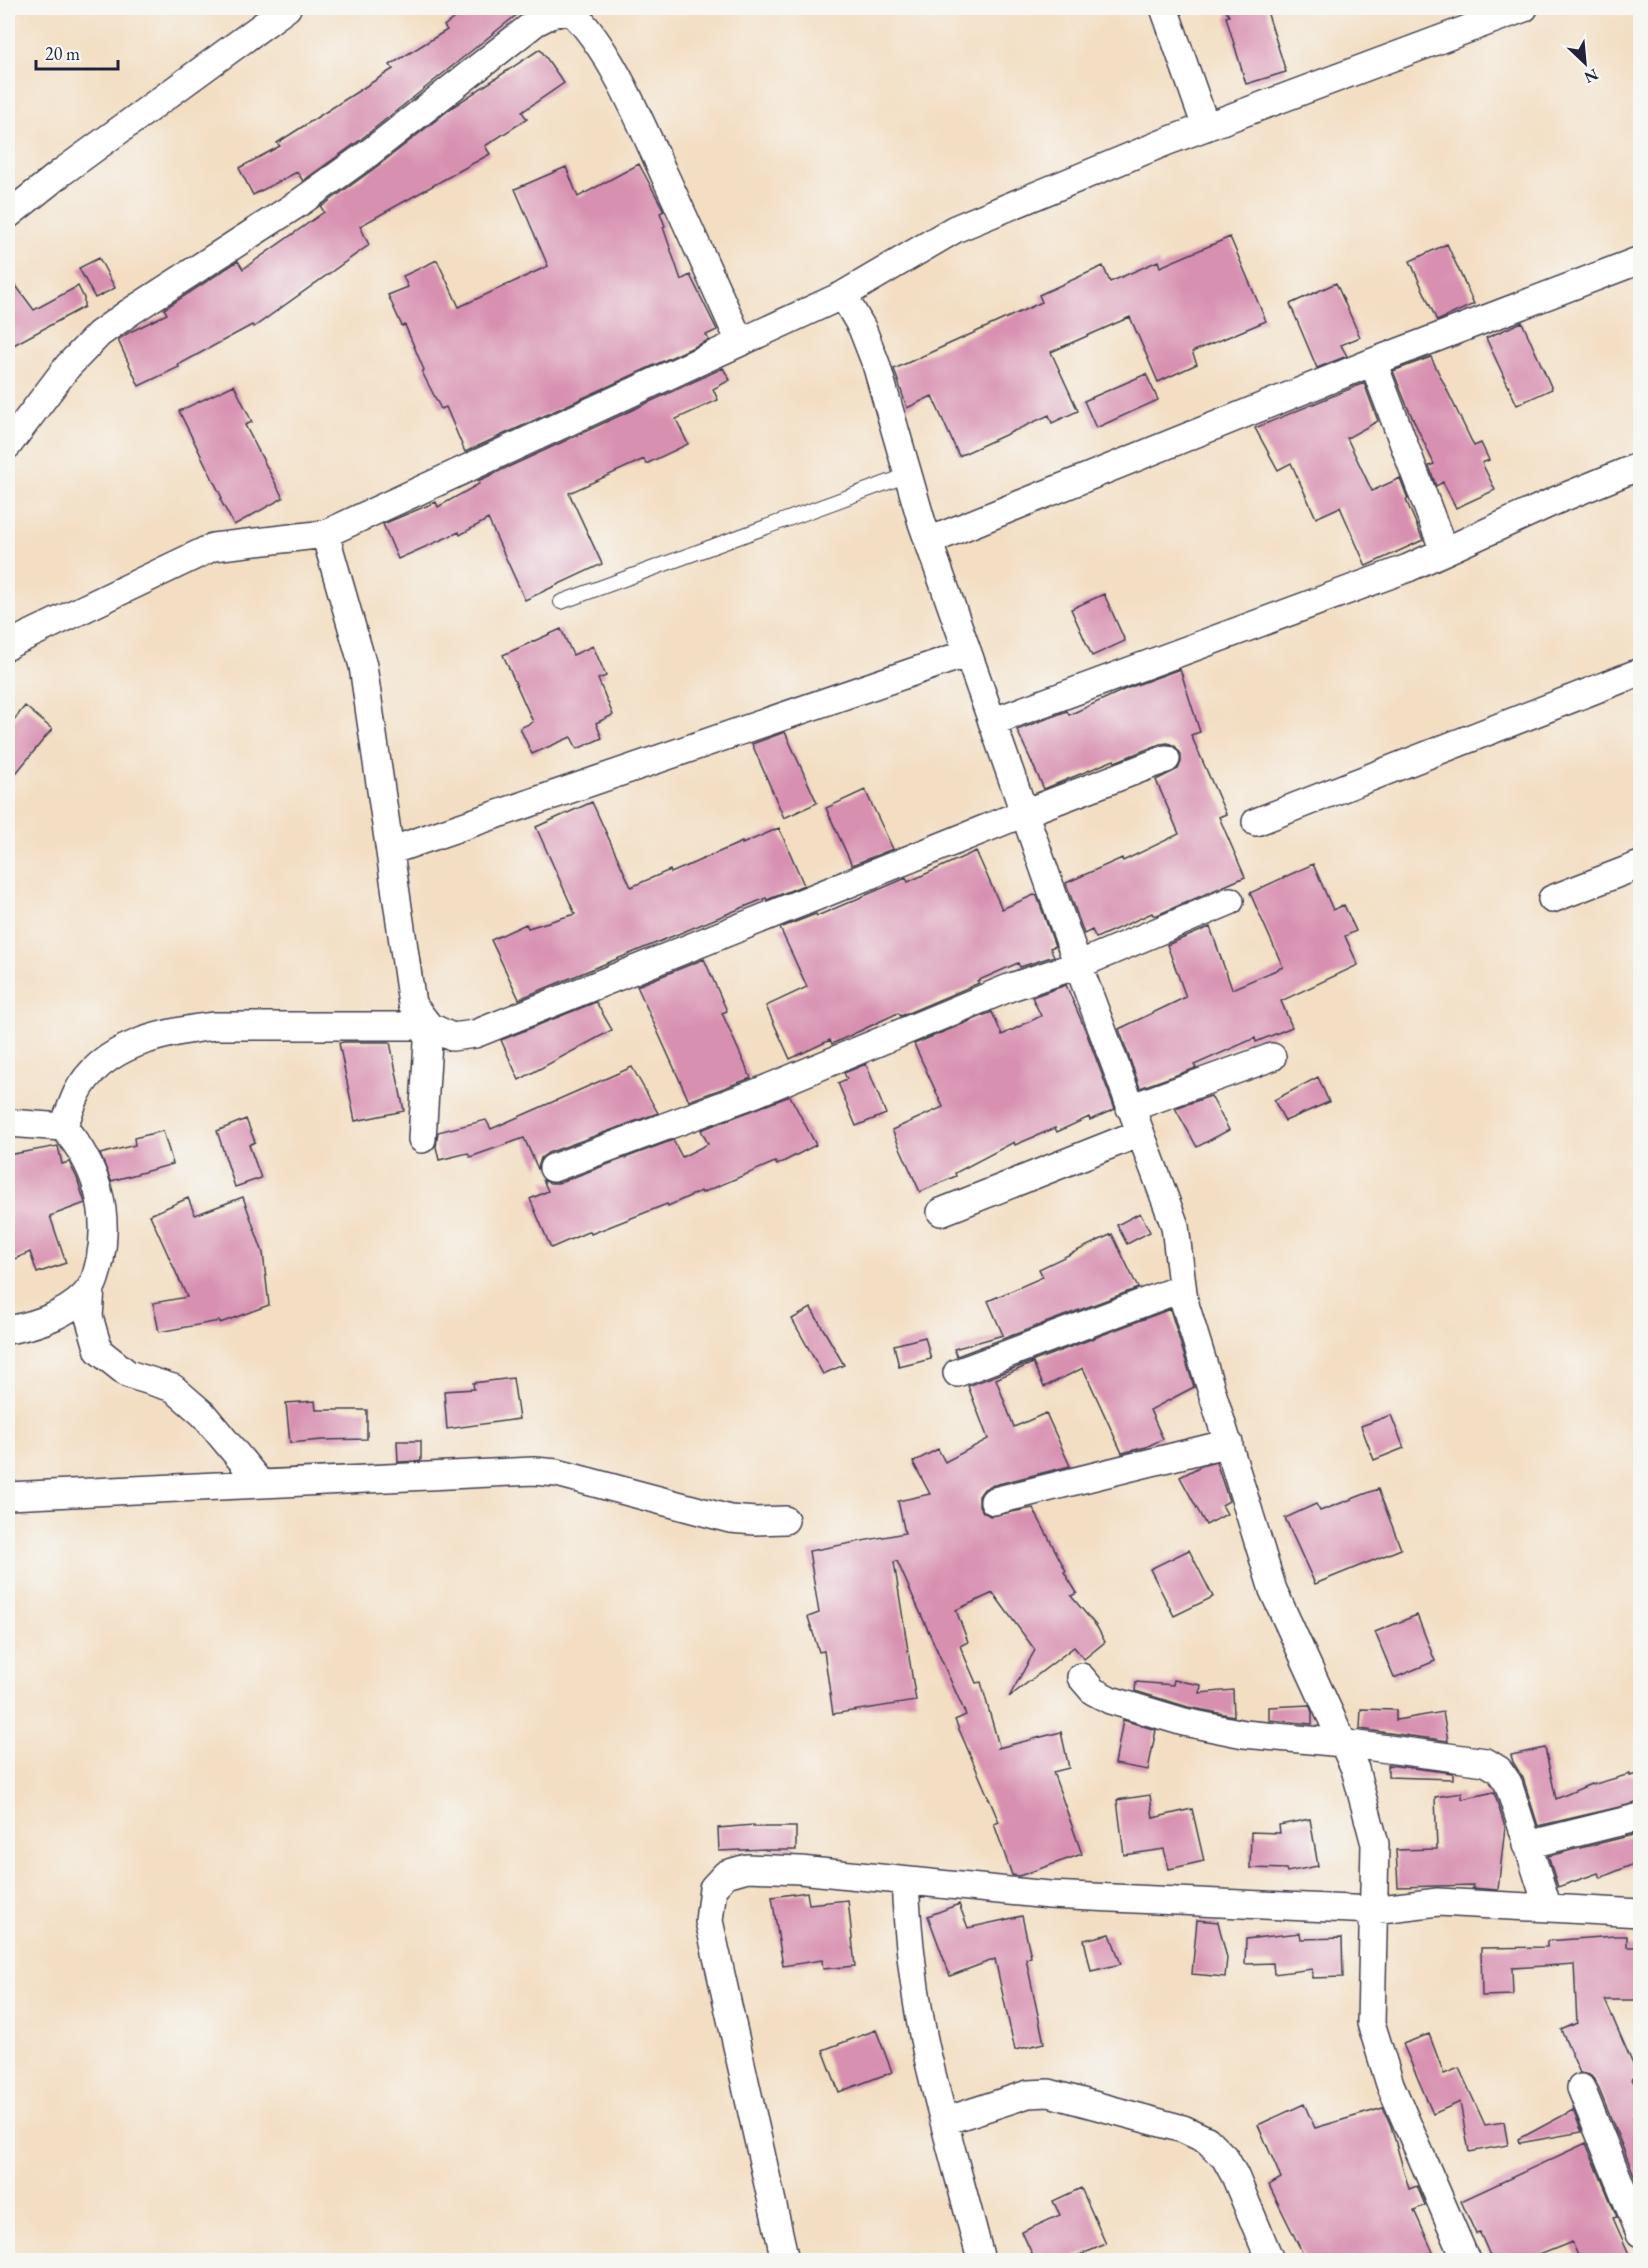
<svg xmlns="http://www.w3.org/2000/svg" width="1648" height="2268" viewBox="0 0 1648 2268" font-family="'EB Garamond',serif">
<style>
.building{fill:#d890b1}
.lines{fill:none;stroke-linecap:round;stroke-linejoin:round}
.service-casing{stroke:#413e4f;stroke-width:16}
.minor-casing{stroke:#413e4f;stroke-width:30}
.service{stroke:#fff;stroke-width:14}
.minor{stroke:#fff;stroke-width:27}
</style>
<rect width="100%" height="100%" fill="#f6f6f2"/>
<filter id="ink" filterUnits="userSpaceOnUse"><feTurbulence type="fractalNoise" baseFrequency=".0167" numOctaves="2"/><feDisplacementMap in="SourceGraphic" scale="12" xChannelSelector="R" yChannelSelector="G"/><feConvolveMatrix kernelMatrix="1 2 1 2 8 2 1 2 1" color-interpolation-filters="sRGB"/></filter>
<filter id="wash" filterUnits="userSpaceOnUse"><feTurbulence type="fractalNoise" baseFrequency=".008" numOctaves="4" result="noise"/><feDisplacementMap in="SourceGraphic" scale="24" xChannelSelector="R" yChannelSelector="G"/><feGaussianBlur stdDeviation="1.35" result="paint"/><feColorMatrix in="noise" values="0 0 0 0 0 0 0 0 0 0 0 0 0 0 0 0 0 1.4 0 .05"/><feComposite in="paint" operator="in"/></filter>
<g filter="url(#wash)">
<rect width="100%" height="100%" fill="#f3dec3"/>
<g id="blocks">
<path class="building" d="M 467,8 L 525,8 L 360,140 L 303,181 L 297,172 L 253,195 L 239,168 L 280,146 L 277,143 L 393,69 L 390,65 L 447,30 L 444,26 Z
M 1225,8 L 1266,8 L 1286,72 L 1246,84 L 1226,17 L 1229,16 Z
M 540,49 L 564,83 L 522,112 L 527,119 L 485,146 L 490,154 L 360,226 L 369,245 L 254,327 L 252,325 L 178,365 L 179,367 L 139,386 L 118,340 L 130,332 L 167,314 L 164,309 L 238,261 L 243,269 L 324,212 L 321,207 L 379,165 L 454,106 Z
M 639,164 L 664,211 L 660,213 L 665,226 L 663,227 L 681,280 L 690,275 L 717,330 L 706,335 L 709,340 L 465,452 L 446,407 L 441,409 L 422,372 L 424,370 L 405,325 L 402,326 L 388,295 L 408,287 L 403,276 L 437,260 L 459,307 L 548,266 L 515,189 L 566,167 L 578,197 Z
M 1230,237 L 1266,321 L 1192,352 L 1197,364 L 1158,382 L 1130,317 L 1051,352 L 1078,411 L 1052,423 L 1049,415 L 959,456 L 932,396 L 907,408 L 894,369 L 1042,302 L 1039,295 L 1103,266 L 1110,282 L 1158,261 L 1160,267 Z
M 1447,244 L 1474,304 L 1437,321 L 1410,261 Z
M 99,258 L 115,288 L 95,298 L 79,268 Z
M 8,275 L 34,310 L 78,286 L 84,298 L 84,307 L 8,348 Z
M 1336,283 L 1360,337 L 1341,345 L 1347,356 L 1317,368 L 1290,304 Z
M 1522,322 L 1552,389 L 1517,405 L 1486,338 Z
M 1431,357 L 1474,446 L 1481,443 L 1489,460 L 1482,463 L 1495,490 L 1456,508 L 1443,482 L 1436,486 L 1429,466 L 1434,464 L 1407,406 L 1393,371 Z
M 723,368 L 730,380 L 713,389 L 718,400 L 676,419 L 688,444 L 646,464 L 644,459 L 569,493 L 602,564 L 525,600 L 488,519 L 460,535 L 459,532 L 398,559 L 383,524 L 436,502 L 438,507 L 479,484 L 478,481 Z
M 1146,374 L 1158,400 L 1096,428 L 1084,401 Z
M 1364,383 L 1378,421 L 1347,438 L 1372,491 L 1400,478 L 1408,499 L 1406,500 L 1423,540 L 1366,566 L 1340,507 L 1316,518 L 1291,463 L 1278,470 L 1255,428 Z
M 234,385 L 252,422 L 245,425 L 283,498 L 234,525 L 220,499 L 222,498 L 179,411 Z
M 1104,594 L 1125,641 L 1092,656 L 1071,609 Z
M 561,629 L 573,655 L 593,646 L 606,676 L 598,679 L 613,715 L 596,723 L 602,738 L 577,749 L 571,737 L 532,754 L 520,728 L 533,722 L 503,655 Z
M 1180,669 L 1200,732 L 1191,735 L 1226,814 L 1219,817 L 1245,877 L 1157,915 L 1153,915 L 1152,913 L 1096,938 L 1092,930 L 1084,934 L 1066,883 L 1122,858 L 1123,861 L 1179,834 L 1156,780 L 1178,769 L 1181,762 L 1181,754 L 1175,746 L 1168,743 L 1160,744 L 1115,762 L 1114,760 L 1044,789 L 1017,730 L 1067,711 L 1069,715 L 1128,688 Z
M 25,706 L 52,729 L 8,783 L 8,727 Z
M 785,732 L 817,803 L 784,818 L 752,744 Z
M 865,790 L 893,849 L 852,865 L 826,808 Z
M 592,802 L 631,887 L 670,870 L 671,873 L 742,842 L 742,844 L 779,828 L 804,885 L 767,900 L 766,898 L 519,999 L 491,940 L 526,924 L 528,928 L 575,914 L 536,827 Z
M 976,851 L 1002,909 L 1034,895 L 1037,896 L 1055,946 L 1050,948 L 1054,956 L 1020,967 L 1018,963 L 977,981 L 979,983 L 901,1016 L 898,1013 L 832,1044 L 830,1040 L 790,1059 L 766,1006 L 807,987 L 780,928 L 816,914 L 817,916 L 906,878 L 908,882 Z
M 1313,864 L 1333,910 L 1344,905 L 1356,931 L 1345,936 L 1358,965 L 1281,1001 L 1292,1027 L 1256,1042 L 1255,1038 L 1194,1065 L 1196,1068 L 1140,1088 L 1119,1029 L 1186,997 L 1167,945 L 1210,927 L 1232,989 L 1283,967 L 1250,893 Z
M 704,959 L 727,1011 L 722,1013 L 751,1078 L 689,1101 L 637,986 Z
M 1066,985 L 1085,1029 L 1115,1109 L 1090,1120 L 1089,1117 L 1057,1132 L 1055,1128 L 1015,1145 L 1014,1142 L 955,1173 L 956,1176 L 920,1192 L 892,1130 L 943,1107 L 914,1044 L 992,1012 L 1002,1035 L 1041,1016 L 1032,997 Z
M 596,1002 L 612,1030 L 519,1080 L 501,1040 Z
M 344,1042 L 390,1042 L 404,1111 L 355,1121 L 339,1043 Z
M 866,1064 L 886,1114 L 856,1126 L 838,1083 L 847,1079 L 844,1073 Z
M 632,1067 L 658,1113 L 548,1153 L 541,1158 L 538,1169 L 524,1138 L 470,1157 L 468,1153 L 439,1160 L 436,1147 L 438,1132 L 486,1120 L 491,1129 Z
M 1318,1077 L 1329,1102 L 1285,1121 L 1274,1100 Z
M 790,1096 L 816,1145 L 777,1165 L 775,1162 L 702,1193 L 701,1191 L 668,1206 L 667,1204 L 591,1234 L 590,1231 L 551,1248 L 530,1199 L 548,1191 L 543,1180 L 550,1183 L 558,1183 L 673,1140 L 682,1157 L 708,1144 L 701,1130 Z
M 1211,1096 L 1229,1130 L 1197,1147 L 1175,1108 Z
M 246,1119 L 255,1142 L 249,1145 L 261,1178 L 235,1187 L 217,1131 Z
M 163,1131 L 173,1164 L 111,1181 L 100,1154 L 135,1145 L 134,1138 Z
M 58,1146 L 62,1164 L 69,1162 L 77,1178 L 85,1203 L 50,1216 L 66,1263 L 37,1273 L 30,1252 L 8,1262 L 8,1155 Z
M 243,1197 L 263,1253 L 269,1305 L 220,1323 L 219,1321 L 159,1332 L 153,1303 L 187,1297 L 150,1215 L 188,1198 L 195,1215 Z
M 1140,1213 L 1150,1232 L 1127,1244 L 1117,1225 Z
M 1112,1234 L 1138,1288 L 957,1356 L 954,1349 L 1003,1335 L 988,1301 L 1043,1277 L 1039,1269 Z
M 811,1308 L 844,1365 L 823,1374 L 792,1319 Z
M 1170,1309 L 1194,1387 L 1150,1410 L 1163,1439 L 1146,1447 L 1122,1453 L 1083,1368 L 1044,1387 L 1033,1363 L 996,1379 L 1014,1427 L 1046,1413 L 1070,1466 L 990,1486 L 984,1489 L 979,1496 L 979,1505 L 983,1512 L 990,1516 L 1033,1508 L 1066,1571 L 1064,1572 L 1077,1593 L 1071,1596 L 1097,1627 L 1105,1642 L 1084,1659 L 1074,1647 L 1009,1697 L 1035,1650 L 993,1593 L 956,1610 L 968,1642 L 960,1646 L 976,1683 L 981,1682 L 999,1746 L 998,1748 L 1061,1732 L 1069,1768 L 1053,1772 L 1082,1854 L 1019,1876 L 1012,1875 L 994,1824 L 999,1822 L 955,1720 L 966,1715 L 897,1561 L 894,1562 L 916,1701 L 833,1714 L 824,1651 L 819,1652 L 808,1617 L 819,1613 L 809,1551 L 905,1533 L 898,1501 L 930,1494 L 913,1462 L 938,1449 L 945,1462 L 988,1439 L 968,1386 Z
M 925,1337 L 931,1359 L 899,1367 L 894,1345 Z
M 513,1378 L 519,1419 L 447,1429 L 444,1391 L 474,1389 L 473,1383 Z
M 315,1401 L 316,1410 L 367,1410 L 367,1439 L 322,1440 L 290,1443 L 286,1403 Z
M 1391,1415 L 1404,1448 L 1374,1460 L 1361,1426 Z
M 397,1441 L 421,1441 L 421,1461 L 398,1462 Z
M 1216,1462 L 1229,1501 L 1222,1505 L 1227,1514 L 1206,1525 L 1180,1477 L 1201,1466 Z
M 1378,1489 L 1401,1549 L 1315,1584 L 1285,1518 L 1316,1504 L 1320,1511 Z
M 1189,1550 L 1213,1597 L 1174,1616 L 1150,1569 Z
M 1417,1615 L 1435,1661 L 1394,1678 L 1375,1632 Z
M 1174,1680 L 1201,1685 L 1200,1693 L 1233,1690 L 1234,1716 L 1188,1707 L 1135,1691 L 1136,1682 L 1173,1685 Z
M 1309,1705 L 1312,1712 L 1312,1724 L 1269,1720 L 1269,1707 Z
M 1361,1709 L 1396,1710 L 1396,1720 L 1443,1712 L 1448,1741 L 1360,1729 Z
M 1123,1720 L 1156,1730 L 1148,1770 L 1115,1764 Z
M 1545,1748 L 1556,1799 L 1591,1784 L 1592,1785 L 1630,1774 L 1630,1776 L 1641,1773 L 1641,1802 L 1538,1826 L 1523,1778 L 1513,1762 L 1511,1755 Z
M 1388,1765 L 1453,1773 L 1453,1779 L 1388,1777 Z
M 1494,1792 L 1505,1827 L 1498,1890 L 1472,1888 L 1473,1885 L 1398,1887 L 1396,1850 L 1437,1849 L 1435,1797 L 1462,1793 L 1462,1799 Z
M 1150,1795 L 1153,1818 L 1192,1809 L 1204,1861 L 1169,1869 L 1164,1849 L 1124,1855 L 1117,1800 Z
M 1310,1819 L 1318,1866 L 1287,1872 L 1286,1869 L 1250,1868 L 1251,1832 L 1280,1833 L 1279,1825 Z
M 753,1825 L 753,1827 L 796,1827 L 796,1850 L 766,1850 L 766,1849 L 719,1851 L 718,1828 Z
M 1641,1833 L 1641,1861 L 1600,1878 L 1598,1873 L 1558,1887 L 1548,1856 Z
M 807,1892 L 809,1904 L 848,1900 L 855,1966 L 823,1969 L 822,1960 L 783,1966 L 772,1897 Z
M 959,1904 L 968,1928 L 1022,1916 L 1031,1957 L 1026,1959 L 1044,2043 L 1015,2050 L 995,1959 L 950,1976 L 928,1916 Z
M 1197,1920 L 1218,1922 L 1227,1958 L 1225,1977 L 1192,1974 Z
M 1300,1933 L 1301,1939 L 1342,1938 L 1343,1977 L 1312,1978 L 1312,1969 L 1274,1974 L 1273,1963 L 1245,1964 L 1246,1939 Z
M 1110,1934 L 1121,1964 L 1091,1971 L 1084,1940 Z
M 1615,1936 L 1627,1936 L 1627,1947 L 1641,1947 L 1641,2000 L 1605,2000 L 1638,2076 L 1632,2079 L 1641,2094 L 1641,2113 L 1633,2117 L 1641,2133 L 1641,2192 L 1596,2082 L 1590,2075 L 1580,2073 L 1561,2030 L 1577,2023 L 1574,1964 L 1512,1968 L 1513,1995 L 1482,1996 L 1481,1948 L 1547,1947 L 1547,1941 Z
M 876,2030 L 892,2072 L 839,2092 L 823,2050 Z
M 1429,2034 L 1444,2074 L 1459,2068 L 1485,2125 L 1504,2122 L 1508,2145 L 1469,2152 L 1460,2102 L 1433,2114 L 1403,2044 Z
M 1304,2104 L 1315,2128 L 1383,2108 L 1391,2126 L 1409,2189 L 1417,2186 L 1425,2205 L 1414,2210 L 1433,2252 L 1414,2260 L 1306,2260 L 1269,2185 L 1281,2178 L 1258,2125 Z
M 1573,2110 L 1582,2132 L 1520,2143 L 1519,2139 Z
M 1586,2143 L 1617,2217 L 1613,2218 L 1629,2254 L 1614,2260 L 1580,2260 L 1572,2242 L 1527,2260 L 1492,2260 L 1480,2233 L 1476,2234 L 1461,2201 Z
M 1081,2188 L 1106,2244 L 1068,2260 L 1035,2260 L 1022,2232 L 1060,2215 L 1053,2201 Z"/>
</g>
</g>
<g filter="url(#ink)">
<use href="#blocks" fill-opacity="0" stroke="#413e4f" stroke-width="1.5"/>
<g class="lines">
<defs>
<path id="service" d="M 561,602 L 908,475"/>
<path id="minor" d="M 1164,8 L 1206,127
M 8,215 L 62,172 L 287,8
M 843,295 L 862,328 L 876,364 L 922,523 L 1073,951 L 1175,1226 L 1184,1301 L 1273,1590 L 1355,1769 L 1375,1844 L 1371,2023 L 1390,2084 L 1466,2260
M 1373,362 L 1444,551
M 8,445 L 68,366 L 99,334 L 130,312 L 299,203 L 369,153 L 536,22 L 554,13 L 571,11 C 611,49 641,124 664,174 C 690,230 715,286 740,342
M 325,534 L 363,666 L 412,1004 L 429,1026 L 452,1037 L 475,1034 L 1024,813 L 1166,759
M 929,541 L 1373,362 L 1640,260
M 8,646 L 10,644 L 213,547 L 325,534 L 843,295 L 955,229 L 1168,141 L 1524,8
M 992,722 L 1408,568 L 1557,500 L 1640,466
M 1256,822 L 1640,672
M 390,851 L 968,653
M 1552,899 L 1640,865
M 1130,1108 L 1272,1057
M 8,1123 L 63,1127 C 96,1164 110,1211 100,1260 C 98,1268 96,1279 92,1286 C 75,1313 36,1325 8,1330
M 63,1127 C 68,1116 72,1104 77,1093 C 102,1044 165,1032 214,1026 L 429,1026 L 422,1139
M 553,1168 L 756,1093 L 1011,987 L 1078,965 L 1230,901
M 941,1212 L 1140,1133
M 91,1287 L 89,1317 L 99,1351 L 128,1374 L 173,1388 L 203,1414 L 261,1484
M 957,1373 L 1182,1288
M 8,1496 L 534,1471 L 557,1473 L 730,1519 L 755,1521 L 785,1520
M 994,1501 L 1229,1443
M 1081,1677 L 1093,1691 L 1110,1700 L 1184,1722 L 1244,1734 L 1343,1743 L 1486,1762 L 1499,1770 L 1508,1783 L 1548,1908
M 1527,1845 L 1640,1817
M 905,1882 C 908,1938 914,1994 926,2049 C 942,2120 963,2190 981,2260
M 1581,2088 L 1640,2233
M 945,2121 L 1028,2094 L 1049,2093 L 1183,2129 L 1207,2140 L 1225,2158 L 1235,2176 L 1270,2260
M 785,2260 L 709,1921 L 713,1888 L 726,1874 L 747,1868 L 800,1870 L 1049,1895 L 1373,1910 L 1438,1902 L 1640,1913"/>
</defs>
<use href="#service" class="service-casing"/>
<use href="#minor" class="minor-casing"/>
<use href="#service" class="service"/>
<use href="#minor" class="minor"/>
</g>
</g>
<rect width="1648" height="2268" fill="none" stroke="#f6f6f2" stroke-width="30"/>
<g transform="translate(1585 63) rotate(154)" stroke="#f6f6f2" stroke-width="4.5" paint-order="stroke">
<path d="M0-4.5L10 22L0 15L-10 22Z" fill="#22223b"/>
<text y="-9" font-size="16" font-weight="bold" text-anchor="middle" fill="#22223b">N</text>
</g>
<path d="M36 60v9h82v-9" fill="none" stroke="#22223b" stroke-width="3"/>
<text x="45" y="60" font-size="18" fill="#22223b" stroke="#f6f6f2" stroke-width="4.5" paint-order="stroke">20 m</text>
</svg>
